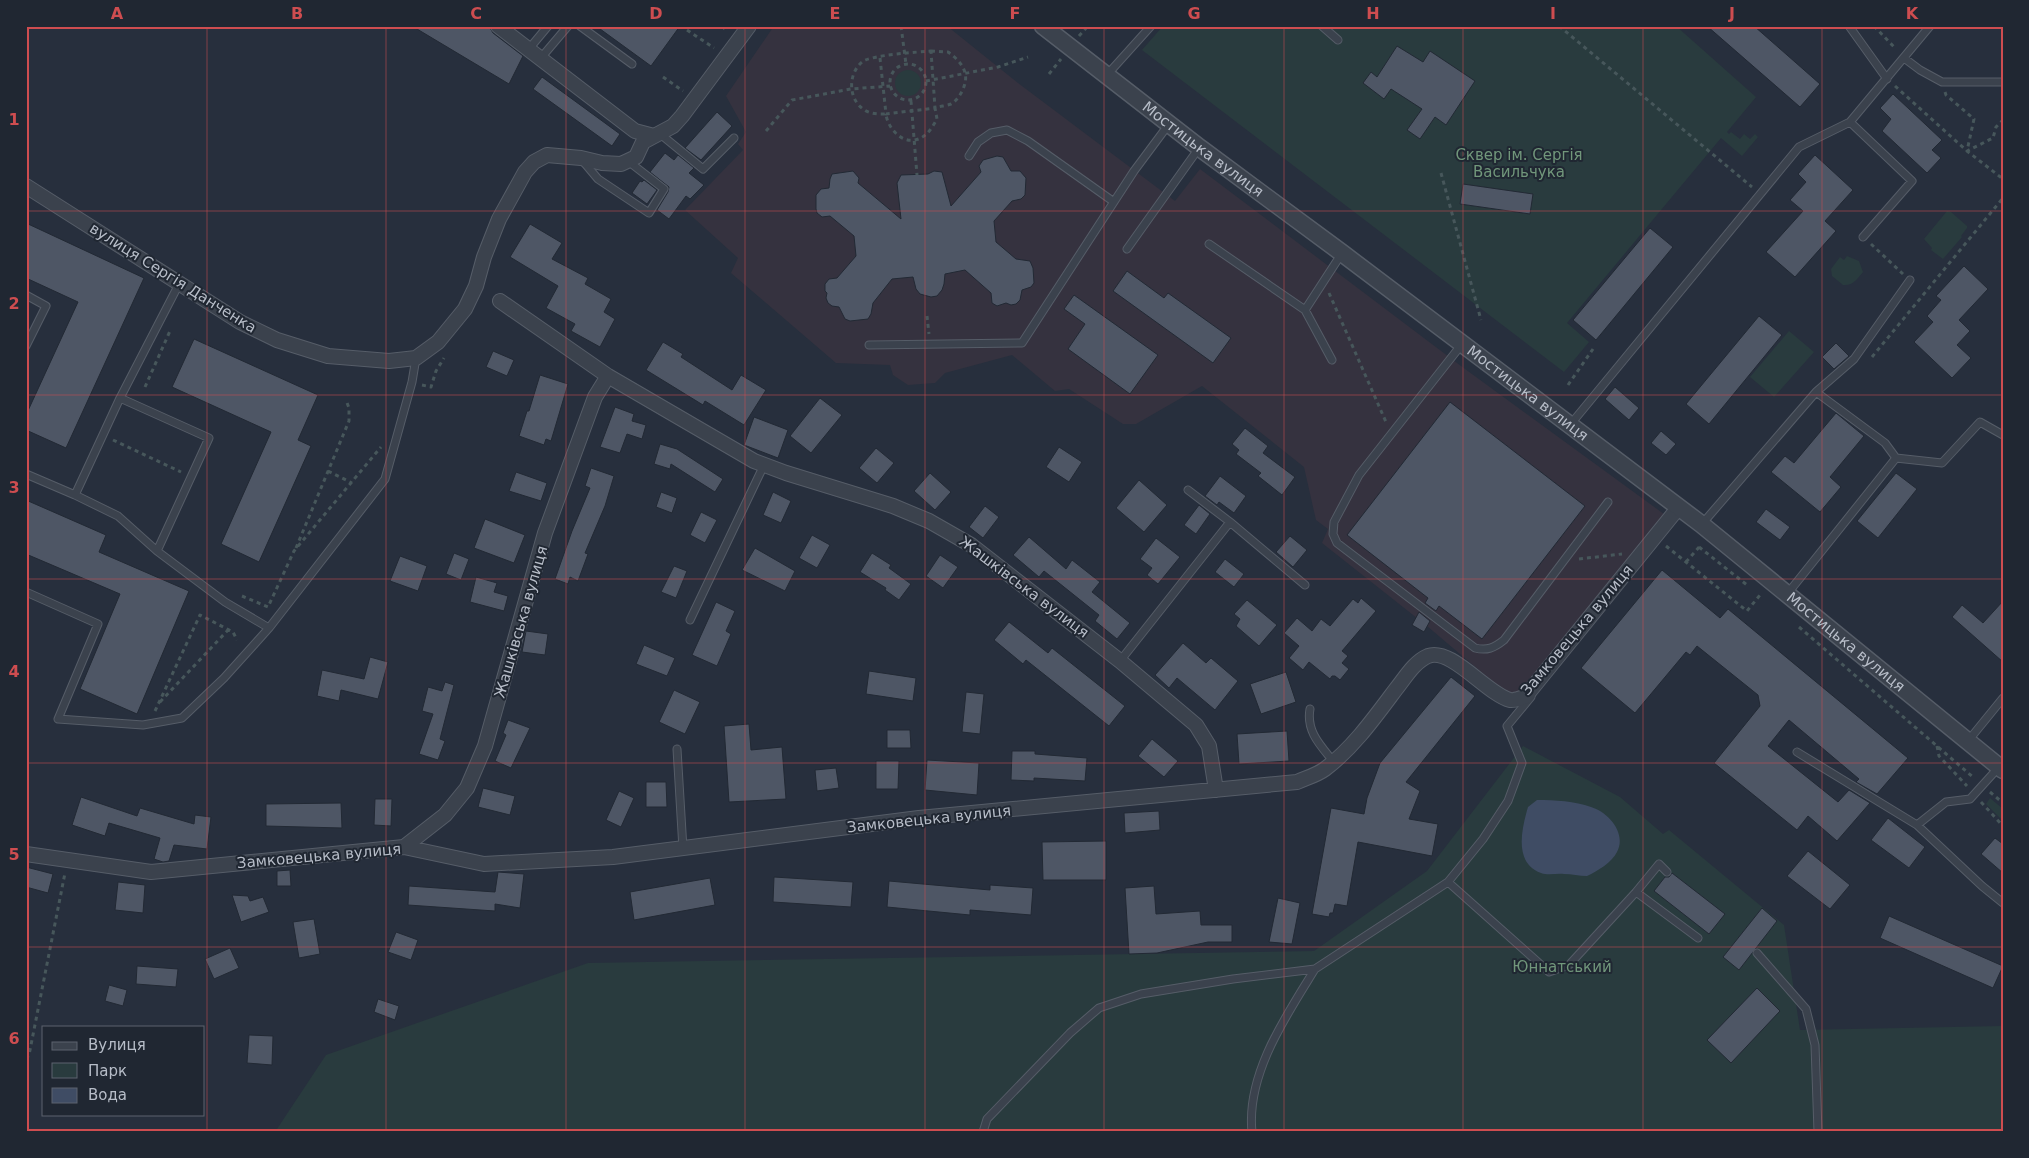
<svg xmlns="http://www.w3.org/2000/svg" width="2029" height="1158" viewBox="0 0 2029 1158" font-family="'DejaVu Sans',sans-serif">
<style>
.medical{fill:#35323f}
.green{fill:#293b3e}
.water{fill:#3f4c64}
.building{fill:#4e5665;stroke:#222934}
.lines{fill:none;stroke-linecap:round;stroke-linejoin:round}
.service-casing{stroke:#565d68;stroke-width:9}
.minor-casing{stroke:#565d68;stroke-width:16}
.tertiary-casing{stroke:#565d68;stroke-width:19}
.path{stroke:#47575b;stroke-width:3;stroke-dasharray:4 4;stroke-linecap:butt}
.service{stroke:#3b424d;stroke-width:7}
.minor{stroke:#3b424d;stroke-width:14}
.tertiary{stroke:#3b424d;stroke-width:16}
.grid{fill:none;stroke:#ce4d50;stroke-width:1;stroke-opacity:0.55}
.labels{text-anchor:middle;stroke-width:4;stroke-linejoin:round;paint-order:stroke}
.street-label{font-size:15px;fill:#b7bdc8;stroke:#202732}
.park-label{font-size:15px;fill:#71977b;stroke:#202732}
.neatline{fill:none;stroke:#ce4d50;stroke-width:2}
.grid-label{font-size:16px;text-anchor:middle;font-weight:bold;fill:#ce4d50}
</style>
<rect width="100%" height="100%" fill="#272f3d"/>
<path class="medical" d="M 774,26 L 947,26 L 1018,83 L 1175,201 L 1200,169 L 1461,366 L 1668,517 L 1521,696 L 1507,694 L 1427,626 L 1322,543 L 1328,529 L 1316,520 L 1304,467 L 1202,386 L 1136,424 L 1123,424 L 1069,389 L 1055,391 L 1012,355 L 945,373 L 935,383 L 908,385 L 893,375 L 890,365 L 836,363 L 731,273 L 738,258 L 685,210 L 743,150 L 738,144 L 746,132 L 726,96 Z"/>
<path class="green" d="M 1163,26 L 1676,26 L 1756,97 L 1727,132 L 1729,134 L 1731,132 L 1740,139 L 1744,134 L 1750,139 L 1755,134 L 1758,137 L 1742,156 L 1721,138 L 1567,323 L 1589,342 L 1564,372 L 1142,50 Z
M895 83a13 13 0 1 1 26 0a13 13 0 1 1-26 0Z
M 1947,211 L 1951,212 L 1967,226 L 1967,228 L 1961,236 L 1962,237 L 1943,259 L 1931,250 L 1932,248 L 1924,239 Z
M 1847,256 L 1859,261 L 1863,272 C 1857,279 1853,286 1843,285 L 1832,276 L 1831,269 L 1840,257 L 1844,260 Z
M 1789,331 L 1814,352 L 1774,397 L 1750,377 Z
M 1523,746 L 1620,797 L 1663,834 L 1669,830 L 1784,925 L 1800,1030 L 2003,1026 L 2003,1132 L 275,1132 L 326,1055 L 588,963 L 1314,951 L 1427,871 Z
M 1990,798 L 2003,809 L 2003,821 L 1986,804 Z"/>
<path class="water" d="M 1537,800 C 1555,800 1575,801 1591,807 C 1608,812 1627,833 1617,852 C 1612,862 1598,871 1587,876 C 1579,876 1572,874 1564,874 C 1556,873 1549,876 1541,873 C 1513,863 1522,828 1528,807 Z"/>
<path class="building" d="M 412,26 L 489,26 L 493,33 L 523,56 L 509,84 Z
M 596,26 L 680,26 L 651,66 Z
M 1707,26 L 1754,26 L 1820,84 L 1800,107 Z
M 1397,46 L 1423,62 L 1430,51 L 1475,81 L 1446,125 L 1435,117 L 1420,139 L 1407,130 L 1422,109 L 1391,89 L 1384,99 L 1363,83 L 1371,72 L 1377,77 Z
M 542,77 L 620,134 L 612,146 L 533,89 Z
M 1893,94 L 1942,140 L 1932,150 L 1941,158 L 1927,173 L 1882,131 L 1891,119 L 1880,108 Z
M 717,112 L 732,126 L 701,160 L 685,148 Z
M 665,153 L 674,160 L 678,155 L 694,168 L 689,173 L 704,185 L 690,199 L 686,196 L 669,219 L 657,210 L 668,192 L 669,187 L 650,172 Z
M 1815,155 L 1853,190 L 1825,221 L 1836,231 L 1795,277 L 1766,252 L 1803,211 L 1790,200 L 1806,182 L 1798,174 Z
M 997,156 L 1003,157 L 1011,171 L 1020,171 L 1026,178 L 1025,195 L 1021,199 L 1012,201 L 994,221 L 996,242 L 1016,259 L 1030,261 L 1033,268 L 1034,283 L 1031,287 L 1022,290 L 1020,300 L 1016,304 L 1011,305 L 1006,303 L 997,306 L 992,303 L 991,293 L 965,270 L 945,274 L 944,284 L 942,290 L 937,296 L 931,297 L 920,294 L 916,289 L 913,277 L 892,279 L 873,303 L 871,314 L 868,319 L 850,321 L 845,319 L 839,307 L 832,306 L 828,303 L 826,298 L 827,293 L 825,291 L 825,284 L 829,279 L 837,278 L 856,256 L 854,236 L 830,216 L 822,217 L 817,213 L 816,209 L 816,195 L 821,189 L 829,188 L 830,179 L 832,174 L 853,171 L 859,178 L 858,183 L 901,219 L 897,183 L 901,175 L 928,174 L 934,171 L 942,172 L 951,206 L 981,172 L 979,166 L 983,160 Z
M 644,180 L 657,190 L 647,204 L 632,193 L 640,181 L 642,182 Z
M 1463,184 L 1533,194 L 1530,214 L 1460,204 Z
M 26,223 L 144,278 L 66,448 L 26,430 L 26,415 L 78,302 L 26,278 Z
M 530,224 L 562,243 L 552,259 L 588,278 L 585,284 L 611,299 L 604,312 L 615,319 L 600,347 L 571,331 L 575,324 L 546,308 L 558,286 L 510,257 Z
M 1650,228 L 1673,247 L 1596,340 L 1573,320 Z
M 1964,266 L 1988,289 L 1959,320 L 1970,331 L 1957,345 L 1971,358 L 1952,378 L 1914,342 L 1933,322 L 1927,316 L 1941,300 L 1936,296 Z
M 1127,271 L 1164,298 L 1168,293 L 1231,338 L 1213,363 L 1113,291 Z
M 1074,295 L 1158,355 L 1130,394 L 1068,349 L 1085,324 L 1064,309 Z
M 1759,316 L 1782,335 L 1709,424 L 1686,404 Z
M 194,339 L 318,395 L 298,440 L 311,446 L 259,562 L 221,544 L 271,432 L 172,387 Z
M 663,342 L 683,354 L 681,357 L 732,390 L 741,375 L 766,390 L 744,425 L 705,401 L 703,405 L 646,370 Z
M 1836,343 L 1849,356 L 1834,369 L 1822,357 Z
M 493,351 L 514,360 L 507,376 L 486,367 Z
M 540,375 L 568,384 L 551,441 L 546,439 L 544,445 L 519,436 L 527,411 L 529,411 Z
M 1615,387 L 1639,408 L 1629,420 L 1605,399 Z
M 820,398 L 842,415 L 811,453 L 790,436 Z
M 1450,402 L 1585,506 L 1482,639 L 1439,606 L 1436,611 L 1425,603 L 1428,598 L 1347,535 Z
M 615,407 L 634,414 L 632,421 L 646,425 L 642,439 L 627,434 L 620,453 L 600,447 Z
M 1836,413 L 1864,436 L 1830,477 L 1841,487 L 1820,512 L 1771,472 L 1785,456 L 1794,463 Z
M 754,417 L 788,430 L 778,458 L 744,445 Z
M 1245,428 L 1268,446 L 1263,453 L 1295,477 L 1282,495 L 1258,476 L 1261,473 L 1236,454 L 1239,450 L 1232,444 Z
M 1661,431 L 1676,444 L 1666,455 L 1651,443 Z
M 660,444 L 677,449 L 723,479 L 715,492 L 671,464 L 670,469 L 654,464 Z
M 1059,447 L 1082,462 L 1069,482 L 1046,467 Z
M 876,448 L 894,463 L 877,483 L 859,468 Z
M 591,468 L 614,476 L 605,506 L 585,553 L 588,554 L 578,581 L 570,577 L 568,584 L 555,579 L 572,531 L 590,488 L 585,486 Z
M 516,472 L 547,483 L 541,501 L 509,491 Z
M 930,473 L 951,492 L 935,510 L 914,491 Z
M 1896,473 L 1917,489 L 1878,538 L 1857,521 Z
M 1220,476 L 1246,496 L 1234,513 L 1219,502 L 1217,505 L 1205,496 Z
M 1139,480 L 1167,505 L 1144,532 L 1116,508 Z
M 661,492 L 677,498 L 672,513 L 656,507 Z
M 773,492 L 791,501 L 781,523 L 763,515 Z
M 26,500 L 106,535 L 99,552 L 189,591 L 137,714 L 80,689 L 120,594 L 26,554 Z
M 1199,505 L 1210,514 L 1196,534 L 1184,525 Z
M 985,506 L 999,517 L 983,538 L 969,527 Z
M 1766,509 L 1790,527 L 1780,540 L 1756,522 Z
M 701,512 L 717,520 L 705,543 L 690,535 Z
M 485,519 L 525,535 L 514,563 L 474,548 Z
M 812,535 L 830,545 L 817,568 L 799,558 Z
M 1290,536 L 1307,550 L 1293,567 L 1276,552 Z
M 1029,537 L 1066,569 L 1072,560 L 1100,582 L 1092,592 L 1130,623 L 1117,639 L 1095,621 L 1099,615 L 1044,571 L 1039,577 L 1013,555 Z
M 1156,538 L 1180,557 L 1158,584 L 1147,575 L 1152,568 L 1140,559 Z
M 755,548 L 795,571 L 785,591 L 742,570 Z
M 454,553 L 469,559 L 461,580 L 446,574 Z
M 872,553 L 891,565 L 889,568 L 911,584 L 899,600 L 885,590 L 886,588 L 860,572 Z
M 940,555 L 958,567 L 943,588 L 926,576 Z
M 400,556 L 427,566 L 418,591 L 390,581 Z
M 1225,559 L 1244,574 L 1234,587 L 1215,572 Z
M 674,566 L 687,571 L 676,598 L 661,592 Z
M 1662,570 L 1720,618 L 1728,609 L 1908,758 L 1877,794 L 1856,782 L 1859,779 L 1789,720 L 1768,746 L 1838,802 L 1849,790 L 1870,803 L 1837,841 L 1808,816 L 1797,830 L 1714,763 L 1760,706 L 1758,695 L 1697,646 L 1690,655 L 1686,652 L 1635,713 L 1581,668 Z
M 476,577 L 497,583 L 494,592 L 508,596 L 504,611 L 470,602 Z
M 1361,598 L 1376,611 L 1342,651 L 1348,656 L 1342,663 L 1349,669 L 1340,680 L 1335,676 L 1332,676 L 1330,679 L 1309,662 L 1303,670 L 1289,658 L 1299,646 L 1284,633 L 1297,618 L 1312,631 L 1321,619 L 1330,626 L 1353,599 L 1358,603 Z
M 1247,600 L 1277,625 L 1259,646 L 1236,626 L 1240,619 L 1234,614 Z
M 2003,601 L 2003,662 L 1952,617 L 1962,605 L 1983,623 Z
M 716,602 L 735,611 L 726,631 L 731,634 L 717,666 L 692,655 Z
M 1419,612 L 1430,621 L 1424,632 L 1412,625 Z
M 1009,622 L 1048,653 L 1052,648 L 1125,706 L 1109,726 L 1026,660 L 1023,664 L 994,640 Z
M 526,631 L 548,634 L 545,655 L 522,652 Z
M 1183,643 L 1206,663 L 1211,658 L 1238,681 L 1215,710 L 1177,678 L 1169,688 L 1155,675 Z
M 644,645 L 675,658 L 667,676 L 636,664 Z
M 370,657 L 388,662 L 378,699 L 341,690 L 339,701 L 317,696 L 322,670 L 364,679 Z
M 869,671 L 916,678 L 913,701 L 866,694 Z
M 1286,672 L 1296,702 L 1261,714 L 1250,684 Z
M 1451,677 L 1475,696 L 1406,782 L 1420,791 L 1409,819 L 1438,824 L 1432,856 L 1358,842 L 1347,906 L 1335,904 L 1333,913 L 1330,913 L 1329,917 L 1312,914 L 1331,808 L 1364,814 L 1367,798 L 1380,763 Z
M 445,682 L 454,685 L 440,739 L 445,741 L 438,760 L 419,754 L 433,714 L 422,711 L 428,687 L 442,691 Z
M 674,690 L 700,702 L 685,734 L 659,722 Z
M 966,692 L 984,694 L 980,734 L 962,732 Z
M 508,720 L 530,728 L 511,768 L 495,761 L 506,735 L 503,733 Z
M 749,724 L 751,750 L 782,747 L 786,799 L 729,802 L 724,726 Z
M 887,730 L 910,730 L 911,748 L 887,748 Z
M 1287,731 L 1289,761 L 1239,764 L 1237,734 Z
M 1152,739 L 1178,761 L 1164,777 L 1138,756 Z
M 1012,751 L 1035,751 L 1035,754 L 1087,758 L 1085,781 L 1034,778 L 1034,781 L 1011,780 Z
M 927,760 L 979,763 L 977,795 L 925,790 Z
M 876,761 L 899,761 L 898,789 L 876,789 Z
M 836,768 L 839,788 L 817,791 L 815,770 Z
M 646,782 L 666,782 L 667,807 L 646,807 Z
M 483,788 L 515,796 L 510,815 L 478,807 Z
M 619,791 L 634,798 L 621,827 L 606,820 Z
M 81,797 L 137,816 L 140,808 L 194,824 L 195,815 L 211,817 L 207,849 L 174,845 L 169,861 L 163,862 L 154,859 L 160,838 L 109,823 L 105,836 L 72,825 Z
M 375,799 L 392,799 L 391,826 L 374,825 Z
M 341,803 L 342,828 L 266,826 L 266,804 Z
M 1159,811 L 1160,830 L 1125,833 L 1124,813 Z
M 1888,818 L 1925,847 L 1909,868 L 1871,840 Z
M 1995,838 L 2003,844 L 2003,873 L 1981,854 Z
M 1106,841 L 1106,880 L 1043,880 L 1042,842 Z
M 1808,851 L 1850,885 L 1830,909 L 1787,876 Z
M 26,867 L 53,874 L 48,893 L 26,887 Z
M 290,870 L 291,886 L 277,886 L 277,871 Z
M 498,872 L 524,874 L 520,908 L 495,904 L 495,911 L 408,905 L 409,886 L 495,892 Z
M 1672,873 L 1725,914 L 1709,934 L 1654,891 L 1665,877 L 1669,877 Z
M 774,877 L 853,882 L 851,907 L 773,902 Z
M 710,878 L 715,905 L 634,920 L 630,892 Z
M 889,881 L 990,890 L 990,885 L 1033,888 L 1031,915 L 970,910 L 970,915 L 887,907 Z
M 118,882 L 145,885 L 143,913 L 115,910 Z
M 1154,886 L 1156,914 L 1200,911 L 1201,925 L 1232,925 L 1232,942 L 1208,942 L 1157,953 L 1129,954 L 1125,888 Z
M 232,895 L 248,896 L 250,901 L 263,897 L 269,912 L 241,922 Z
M 1278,898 L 1300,903 L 1292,944 L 1269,942 Z
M 1762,908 L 1777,921 L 1739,970 L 1723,957 Z
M 1889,916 L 2003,966 L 1993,988 L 1880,938 Z
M 314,919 L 320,954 L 299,958 L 293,922 Z
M 396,932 L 418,940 L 411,960 L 388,952 Z
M 230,948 L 239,968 L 214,979 L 205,959 Z
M 137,966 L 178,969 L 176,987 L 136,984 Z
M 109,985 L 127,990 L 123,1006 L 105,1001 Z
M 1757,988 L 1780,1011 L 1731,1063 L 1707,1040 Z
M 378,999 L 399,1006 L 395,1020 L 374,1012 Z
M 249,1035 L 273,1036 L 272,1065 L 247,1063 Z"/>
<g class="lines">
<defs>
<path id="service" d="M 580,26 L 632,64
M 1322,26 L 1338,40
M 1849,26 L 1887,79
M 528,50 L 548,26
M 1904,58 L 1920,70 L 1942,82 L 2003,82
M 540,59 L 568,26
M 1106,76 L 1151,26
M 1850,122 L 1912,181 L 1863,237
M 659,133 L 703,169 L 734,138
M 969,156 L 978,142 L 991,133 L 1007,130 L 1028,141 L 1114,202
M 582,160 L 598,179 L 649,213 L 664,189 L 628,161
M 1209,244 L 1305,310 L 1342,253
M 1127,249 L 1199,148
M 26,295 L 46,306 L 26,346
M 1305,310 L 1332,360
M 1462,344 L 1359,475 L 1334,522 L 1333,534 L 1337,543 L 1475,648 C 1487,651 1494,648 1504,640 L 1608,502
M 869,345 L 1022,343 L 1134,171 L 1169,124
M 1816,392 L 1885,443 L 1896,458 L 1942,463 L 1980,422 L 2003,435
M 120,398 L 209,438 L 157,551
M 1570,425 L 1799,147 L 1850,122 L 1930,26
M 26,474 L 75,495 L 118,516 L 157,551 L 225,602 L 269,628
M 1188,490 L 1230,522 L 1305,585
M 75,495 L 120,398 L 179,284
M 1702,524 L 1816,392 L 1854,359 L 1910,280
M 26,592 L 98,624 L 58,719 L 143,725 L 182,718 L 224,678 L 269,628 L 385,479 L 412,382 L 416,358
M 1788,593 L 1896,458
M 690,620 L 764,465
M 1120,661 L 1230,522
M 1310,709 C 1306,731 1320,745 1333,761
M 1968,741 L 2003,698
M 677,749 L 683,849
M 1797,752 L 1917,825 L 1946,802 L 1970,799 L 1999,767
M 1917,825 L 1982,886 L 2003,903
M 1448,882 L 1549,972 L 1569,965 L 1636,892 L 1698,938
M 1636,892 L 1659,864 L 1667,872
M 1757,953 L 1806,1009 L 1815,1045 L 1818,1132
M 983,1132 L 987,1119 L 1070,1033 L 1099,1008 L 1141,994 L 1233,979 L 1315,969 L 1448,882 L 1483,839 L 1508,801 L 1522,763 L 1507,726 L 1531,697
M 1252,1132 C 1246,1074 1286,1016 1315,969"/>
<path id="minor" d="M 498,26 L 635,131 L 654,136
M 26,186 L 240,322 L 277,340 L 328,356 L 389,361 L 416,358 L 438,342 L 465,309 L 476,286 L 484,257 L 499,219 L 525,172 L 534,162 L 547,155 L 581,158 L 602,163 L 621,164 L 636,157 L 643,142 L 673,126 L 682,116 L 749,26
M 500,301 L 608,376 L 754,461 L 786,473 L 893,506 L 929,521 L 971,545 L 1120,661 L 1196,725 L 1209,746 L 1216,790
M 404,847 L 445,815 L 467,788 L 485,746 L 545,533 L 595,397 L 608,376
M 26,854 L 151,872 L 404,847 L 484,864 L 613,857 L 919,818 L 1297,782 C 1306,778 1317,775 1325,769 C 1353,748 1375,717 1396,689 C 1405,678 1414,662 1428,656 C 1451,647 1487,694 1510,700 C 1514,701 1520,698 1525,697 L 1679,507"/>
<g id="tertiary">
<path id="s1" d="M 1043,26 L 1200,148 L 1342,253 L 1701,524 L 2003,770"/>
</g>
</defs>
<use href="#service" class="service-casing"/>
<use href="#minor" class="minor-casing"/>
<use href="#tertiary" class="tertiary-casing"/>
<path class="path" d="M 722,26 L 727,31
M 901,26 L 906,64
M 1559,26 L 1752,187
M 1874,26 L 1896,49
M 687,30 L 714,48
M 1079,36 L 1088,26
M 931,51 L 948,52 C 955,57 963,64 965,73 C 968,83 960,99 951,104 C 946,106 940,106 935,108 L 937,119 C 932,128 926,138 915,140 C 900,143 887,126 886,114 C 878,114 869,114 863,109 C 848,98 848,74 862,62 C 870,55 919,52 931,51 Z
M 880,58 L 886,114 L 935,108 L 931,51
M890 82a18 18 0 1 1 36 0a18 18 0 1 1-36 0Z
M 1049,74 L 1061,59
M 663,77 L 683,91
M 926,81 L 998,67 L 1028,57
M 1895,86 L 1967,151 L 1993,138 L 1996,127 L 2003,120
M 1945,92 L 1946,95 L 1974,119 L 1967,151 L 2003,179
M 911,101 L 917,175
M 766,131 L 792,100 L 851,89 L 890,86
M 1441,173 L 1481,320
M 1871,244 L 1903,274
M 1329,293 L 1386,422
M 927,316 L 929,334
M 1872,357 L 2003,198
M 422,385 L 431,387 L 436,371 L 444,358
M 1568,385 L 1593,349
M 145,387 L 170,331
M 113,440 L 181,472
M 328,471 L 352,483
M 1666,546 L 1747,611 L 1760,595
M 1699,547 L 1747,585
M 296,548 L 349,421 L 349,408 L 346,400
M 1579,559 L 1622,554
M 1686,562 L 1700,546
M 242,596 L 268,607 L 294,551 L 381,447
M 1799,627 L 1974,778
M 160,702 L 228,630
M 155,711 L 200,615 L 233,632 L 237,640
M 1937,746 L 1939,756 L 1967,786
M 1990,792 L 2003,803
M 1981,802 L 2003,826
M 26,1059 L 29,1055 L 65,873"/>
<use href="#service" class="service"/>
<use href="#minor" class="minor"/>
<use href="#tertiary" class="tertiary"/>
</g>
<path class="grid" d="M 207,26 L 207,1132M 386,26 L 386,1132M 566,26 L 566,1132M 745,26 L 745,1132M 925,26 L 925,1132M 1104,26 L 1104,1132M 1284,26 L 1284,1132M 1463,26 L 1463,1132M 1643,26 L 1643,1132M 1822,26 L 1822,1132M 26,211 L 2003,211M 26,395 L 2003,395M 26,579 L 2003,579M 26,763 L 2003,763M 26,947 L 2003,947"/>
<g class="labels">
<g class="street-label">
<text dy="5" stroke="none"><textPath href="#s1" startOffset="202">Мостицька вулиця</textPath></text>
<text transform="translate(173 278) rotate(32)" y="5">вулиця Сергія Данченка</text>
<text dy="5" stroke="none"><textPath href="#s1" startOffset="608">Мостицька вулиця</textPath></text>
<text transform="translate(1024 587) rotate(37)" y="5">Жашківська вулиця</text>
<text transform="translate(521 622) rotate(-74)" y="5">Жашківська вулиця</text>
<text transform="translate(1577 630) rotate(-50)" y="5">Замковецька вулиця</text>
<text dy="5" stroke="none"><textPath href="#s1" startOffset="1012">Мостицька вулиця</textPath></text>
<text transform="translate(929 819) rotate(-6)" y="5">Замковецька вулиця</text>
<text transform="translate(319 856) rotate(-5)" y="5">Замковецька вулиця</text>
</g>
<g class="park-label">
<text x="1519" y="160">Сквер ім. Сергія<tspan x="1519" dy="17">Васильчука</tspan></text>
<text x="1562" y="972">Юннатський</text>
</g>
</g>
<rect width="2029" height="1158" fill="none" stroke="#202732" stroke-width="55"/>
<rect x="42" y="1026" width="162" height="90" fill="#202732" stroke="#5c636e"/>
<rect x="52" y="1042" width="25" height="8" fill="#3b424d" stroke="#5c636e"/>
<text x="88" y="1050" font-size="15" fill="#b7bdc8">Вулиця</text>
<rect x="52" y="1063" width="25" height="15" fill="#293b3e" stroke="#5c636e"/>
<text x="88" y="1076" font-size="15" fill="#b7bdc8">Парк</text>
<rect x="52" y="1088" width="25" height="15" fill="#3f4c64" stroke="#5c636e"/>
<text x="88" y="1100" font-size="15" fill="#b7bdc8">Вода</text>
<rect x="28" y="28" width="1974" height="1102" class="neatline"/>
<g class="grid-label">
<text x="117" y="19">A</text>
<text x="297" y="19">B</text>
<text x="476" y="19">C</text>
<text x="656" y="19">D</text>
<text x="835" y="19">E</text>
<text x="1015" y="19">F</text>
<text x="1194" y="19">G</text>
<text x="1373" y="19">H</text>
<text x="1553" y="19">I</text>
<text x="1732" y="19">J</text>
<text x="1912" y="19">K</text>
<text x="14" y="125">1</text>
<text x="14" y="309">2</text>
<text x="14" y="493">3</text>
<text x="14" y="677">4</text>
<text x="14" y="860">5</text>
<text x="14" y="1044">6</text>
</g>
</svg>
